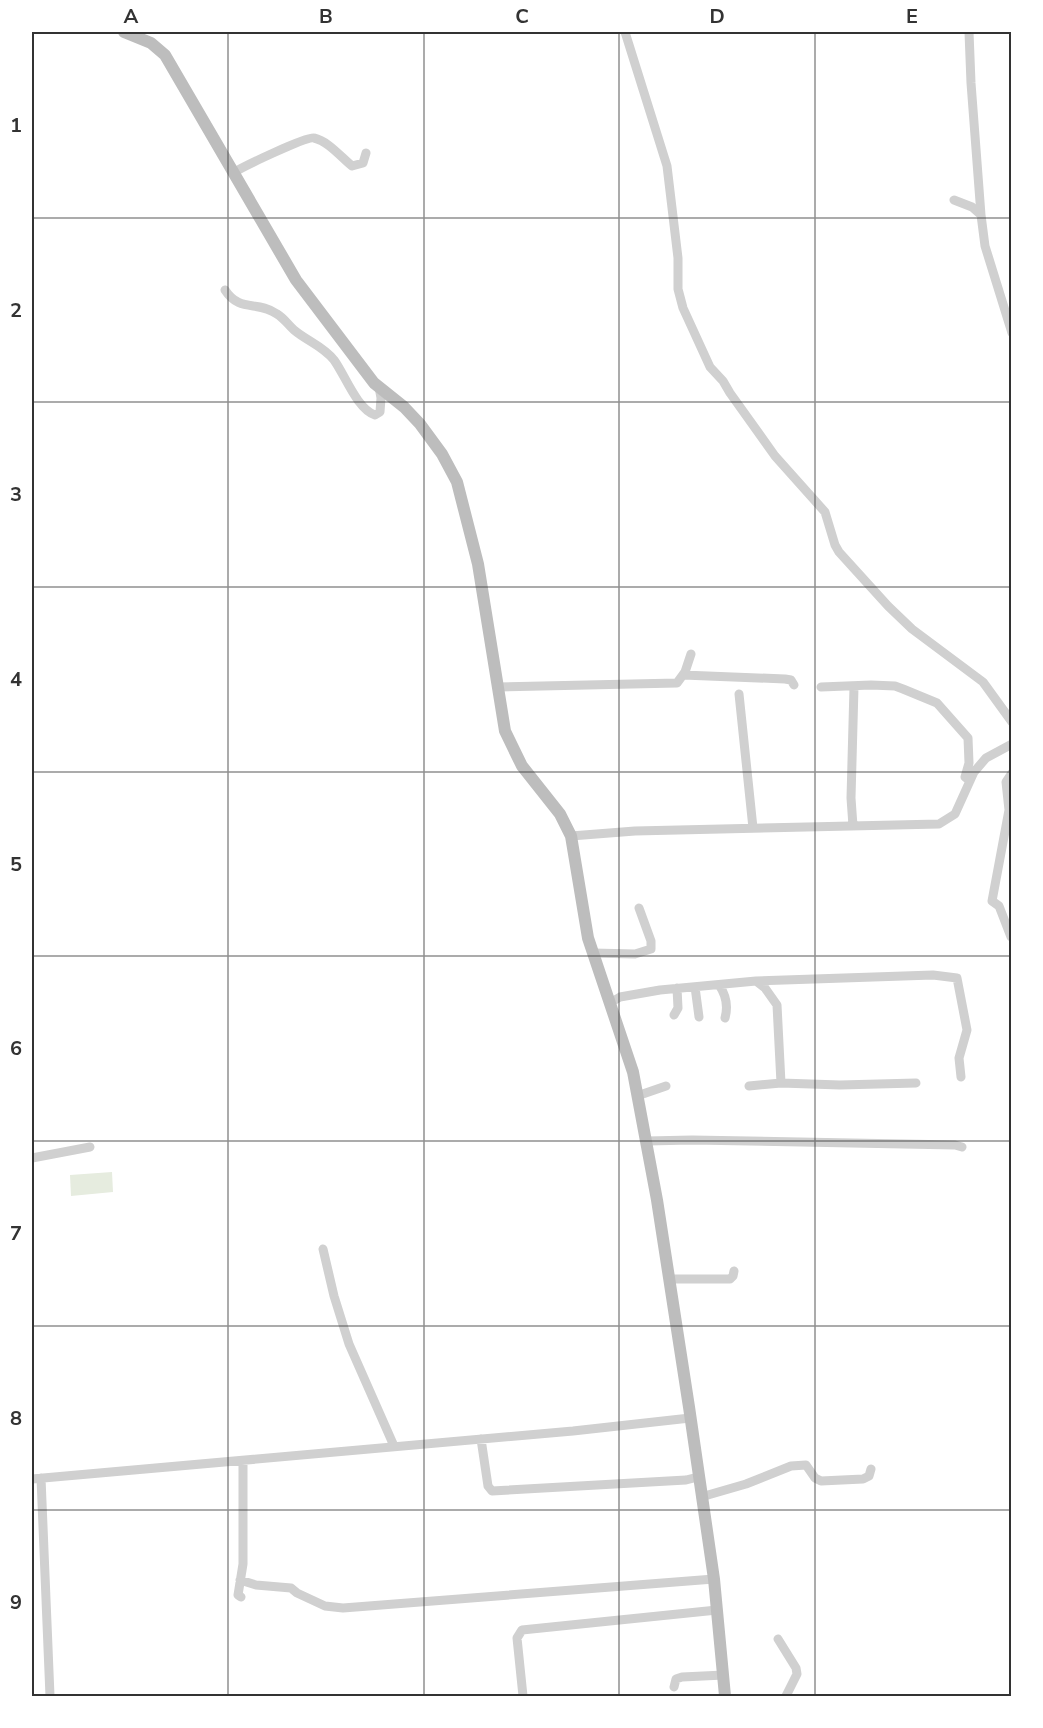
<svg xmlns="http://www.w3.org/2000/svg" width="1043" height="1728" viewBox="0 0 1043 1728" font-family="'Nunito Sans',sans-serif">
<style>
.garden{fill:#e6ecdf}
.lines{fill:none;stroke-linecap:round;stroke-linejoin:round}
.street{stroke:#d0d0d0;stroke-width:9}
.secondary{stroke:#bdbdbd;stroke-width:12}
.grid{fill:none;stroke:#333;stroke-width:1.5;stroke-opacity:0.55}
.neatline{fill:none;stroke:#333;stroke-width:2}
.grid-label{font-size:20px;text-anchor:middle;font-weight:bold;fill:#333}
</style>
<rect width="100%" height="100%" fill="#fff"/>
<path class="garden" d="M 112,1172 L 113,1192 L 71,1196 L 70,1175 Z"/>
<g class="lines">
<path class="street" d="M 625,32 L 667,166 L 678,258 L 678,289 L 683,308 L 710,367 L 723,381 L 730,393 L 775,456 L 825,512 L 835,545 L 839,552 L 888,606 L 912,629 L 983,682 L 1012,722
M 969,32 L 971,83 L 981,215
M 233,173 C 242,167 307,136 314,138 C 328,141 341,157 352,166 L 363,163 L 366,153
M 954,200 L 972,207 L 981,215 L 985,246 L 1012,333
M 225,290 C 240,313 257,300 277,314 C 284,318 288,325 294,330 C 307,341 323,346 334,360 C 345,375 357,409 375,415 L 380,412 L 381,398 L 379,387
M 683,675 L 785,679 L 791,680 L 794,685
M 497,687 L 677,683 L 685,672 L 691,654
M 821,687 L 871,685 L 895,686 L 903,689 L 937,703 L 968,738 L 969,763 L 965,777 L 970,781
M 739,694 L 753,828
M 853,826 L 851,798 L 854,687
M 571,836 L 635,831 L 939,824 L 955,814 L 974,772 L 986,758 L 1012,744
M 1011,937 L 999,906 L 992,901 L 1009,810 L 1006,782 L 1012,773
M 593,953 L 635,954 L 651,949 L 651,941 L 639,908
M 756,981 L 933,975 L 957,978 L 967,1030 L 959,1058 L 961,1077
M 719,985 C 726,995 728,1007 725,1018
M 695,987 L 699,1017
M 610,1003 L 620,997 L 660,990 L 756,981 L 765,988 L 777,1005 L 781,1083 L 749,1086
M 674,1015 L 678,1008 L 677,988
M 781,1083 L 840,1085 L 916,1083
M 637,1096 L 666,1086
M 647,1141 L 692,1140 L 955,1145 L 962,1147
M 32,1158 L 90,1147
M 323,1249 L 334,1296 L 349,1344 L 394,1446
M 669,1279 L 730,1279 L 733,1276 L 734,1271
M 481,1439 L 488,1486 L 492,1491 L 686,1480 L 698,1477
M 41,1478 L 50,1696
M 32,1479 L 573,1431 L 690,1418
M 701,1497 L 746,1484 L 791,1466 L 806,1465 L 815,1478 L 821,1481 L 863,1479 L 869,1476 L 871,1469
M 240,1580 L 256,1585 L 291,1588 L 297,1593 L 325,1606 L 343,1608 L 714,1579
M 241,1597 L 238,1595 L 243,1564 L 243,1461
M 778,1639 L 796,1668 L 797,1674 L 786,1696
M 674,1687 L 676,1679 L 682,1677 L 724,1675
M 523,1696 L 517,1638 L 522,1630 L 717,1610"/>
<path class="secondary" d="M 124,32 L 151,43 L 165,55 L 296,280 L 374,383 L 404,407 L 420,424 L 442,454 L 457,482 L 478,564 L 505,731 L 522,766 L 560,814 L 571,836 L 588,938 L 633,1072 L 657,1200 L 689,1407 L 714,1579 L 725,1696"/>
</g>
<path class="grid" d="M 228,32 L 228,1696M 424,32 L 424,1696M 619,32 L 619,1696M 815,32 L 815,1696M 32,218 L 1012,218M 32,402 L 1012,402M 32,587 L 1012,587M 32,772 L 1012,772M 32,956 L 1012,956M 32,1141 L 1012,1141M 32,1326 L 1012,1326M 32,1510 L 1012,1510"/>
<rect width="1043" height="1728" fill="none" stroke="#ffffff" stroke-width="66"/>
<rect x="33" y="33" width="977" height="1662" class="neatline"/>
<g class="grid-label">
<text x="131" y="23">A</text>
<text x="326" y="23">B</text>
<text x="522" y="23">C</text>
<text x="717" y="23">D</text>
<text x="912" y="23">E</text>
<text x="16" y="132">1</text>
<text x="16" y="317">2</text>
<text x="16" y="501">3</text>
<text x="16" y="686">4</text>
<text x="16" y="871">5</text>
<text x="16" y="1055">6</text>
<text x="16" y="1240">7</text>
<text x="16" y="1425">8</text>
<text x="16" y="1609">9</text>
</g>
</svg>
